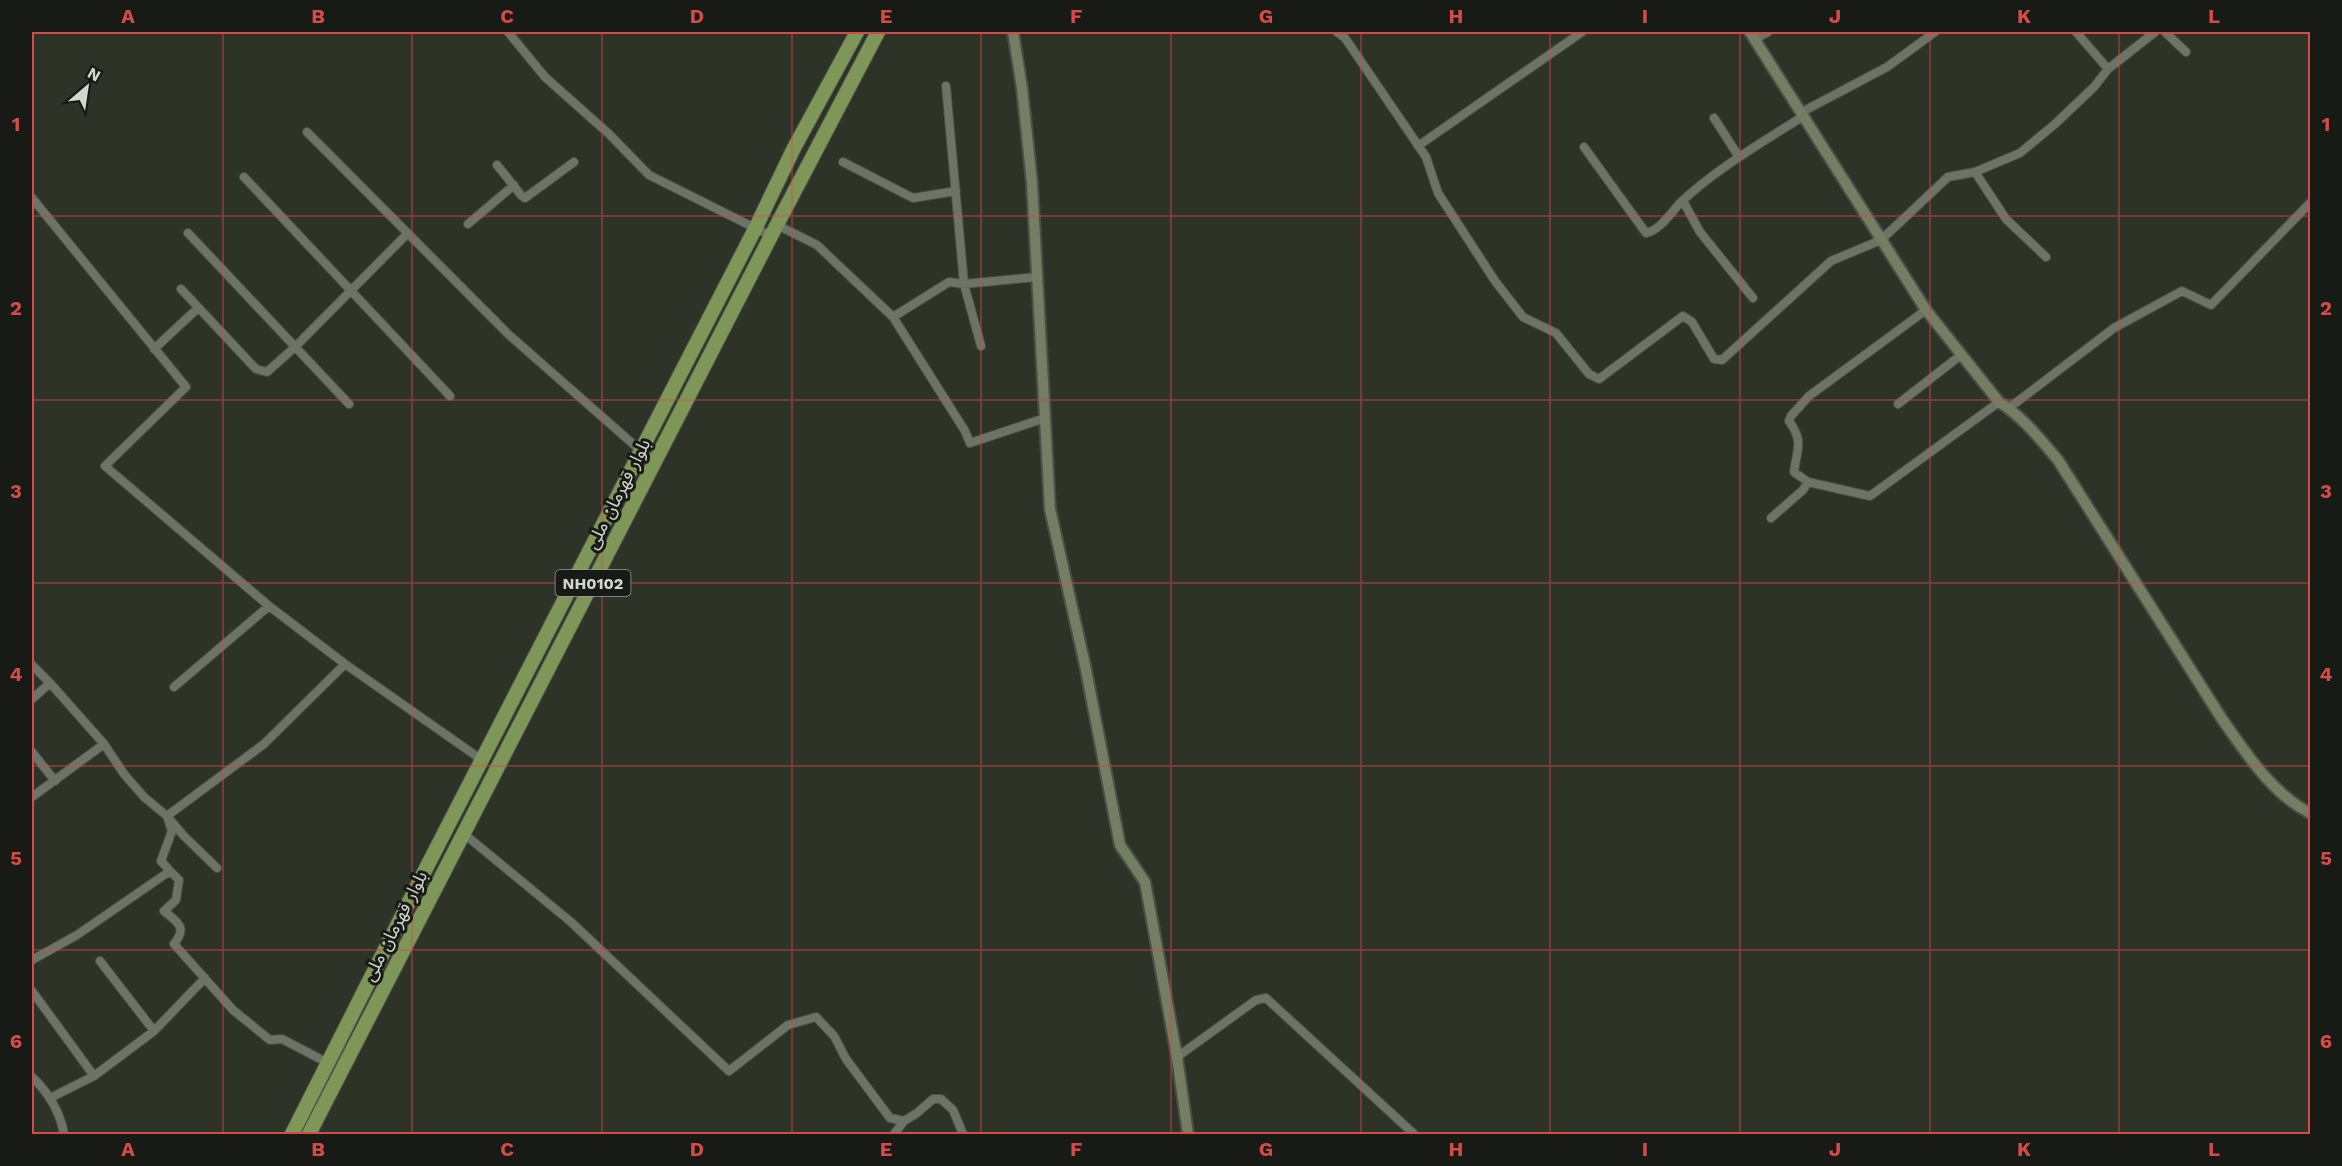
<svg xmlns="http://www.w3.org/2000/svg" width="2342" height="1166" viewBox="0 0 2342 1166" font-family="'Work Sans','Noto Sans Arabic',sans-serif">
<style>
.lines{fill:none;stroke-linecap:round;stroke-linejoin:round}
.street-casing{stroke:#4c4f46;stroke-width:10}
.secondary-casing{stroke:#4c4f46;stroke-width:14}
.highway-casing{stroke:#4c4f46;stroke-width:16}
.street{stroke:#6e7367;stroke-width:8}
.secondary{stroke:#737e62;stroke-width:10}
.highway{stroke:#7e9758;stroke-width:14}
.grid{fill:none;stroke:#d54b4a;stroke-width:1.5;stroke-opacity:0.55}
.labels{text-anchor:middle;stroke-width:6;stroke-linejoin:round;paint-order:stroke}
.shield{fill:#181a15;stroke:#9b9e98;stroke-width:1.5}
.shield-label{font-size:16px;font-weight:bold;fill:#d3d6d0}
.street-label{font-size:18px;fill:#d3d6d0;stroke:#181a15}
.neatline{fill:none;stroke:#d54b4a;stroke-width:2}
.grid-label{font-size:20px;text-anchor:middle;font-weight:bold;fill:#d54b4a}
</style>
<rect width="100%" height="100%" fill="#2e3328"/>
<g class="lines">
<defs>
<path id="street" d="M 508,32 L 545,77 L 609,134 L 649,175 L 771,236
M 1337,32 L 1345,38 L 1426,157 L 1438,193 L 1495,281 L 1523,317 L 1556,333 L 1589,374 L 1599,379 L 1683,316 L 1692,322 L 1714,359 L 1722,360 L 1831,261 L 1881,240 L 1948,177 L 1975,172 L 2020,153 L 2055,124 L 2094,87 L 2108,69 L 2155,32
M 2076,32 L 2108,69
M 2165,32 L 2186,52
M 1755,39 L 1768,32
M 946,86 L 964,284 L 981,346
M 1800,113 L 1887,67 L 1935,32
M 1714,118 L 1739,157
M 307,132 L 508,334 L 641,451 L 656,461
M 1418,146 L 1582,32
M 1584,147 L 1646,233 C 1660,230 1670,214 1680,203 C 1716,169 1761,143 1802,117
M 843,162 L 913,198 L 956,191
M 497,165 L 521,195 L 525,198 L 574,162
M 1975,172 L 2006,219 L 2046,257
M 244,177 L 450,396
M 32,198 L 186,387 L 105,466 L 269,606 L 345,664 L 482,760
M 1683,201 L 1700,232 L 1753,298
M 468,224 L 514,185
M 777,225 L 817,245 L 893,317 L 965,431 L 970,443 L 1045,418
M 188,233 L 349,404
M 181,289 L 256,369 L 267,372 L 295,347 L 408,233
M 893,317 L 949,282 L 964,284 L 1036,277
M 154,349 L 198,308
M 1898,404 L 1961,355
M 2009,408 L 2114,328 L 2182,291 L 2211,305 L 2310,203
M 1808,482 L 1794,472 C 1797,448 1804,442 1789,421 L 1791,416 L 1809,396 L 1926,310
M 1771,518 L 1803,490 L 1808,482 L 1870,496 L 1999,402
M 32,665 L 50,683
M 174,687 L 269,606
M 32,699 L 50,683 L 104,744 L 124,774 L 144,797 L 167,816 L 183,835 L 217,868
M 32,752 L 55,781
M 32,797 L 104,744
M 463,833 L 571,922 L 729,1071 L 788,1025 L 816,1017 L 834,1036 L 846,1059 L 890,1118 L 904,1121 L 917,1113 L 933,1099 L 941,1099 L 953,1110 L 963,1134
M 170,871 L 179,880 L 176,900 L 164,911 C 177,922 188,927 174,944 L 233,1010 L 270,1040 L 282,1039 L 328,1063
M 32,960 L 77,935 L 170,871 L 161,861 L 172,831 L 167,816 L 264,744 L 345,664
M 100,961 L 154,1031
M 32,991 L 94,1076
M 1177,1057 L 1256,1000 L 1266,998 L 1414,1134
M 32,1077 C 48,1092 60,1112 64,1134
M 50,1098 L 94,1076 L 154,1031 L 205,978
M 894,1134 L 904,1121"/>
<path id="secondary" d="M 1013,32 L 1022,88 L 1032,183 L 1050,509 L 1085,665 L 1120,845 L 1145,882 L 1177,1057 L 1188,1134
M 1750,32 L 1926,310 L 1999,402 C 2022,416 2040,439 2058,460 L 2222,719 C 2246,753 2272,794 2310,813"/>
<path id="highway" d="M 292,1134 L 419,882 L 755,229 L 794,148 L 857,32
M 309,1134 L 771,236 L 878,32"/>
</defs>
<use href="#street" class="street-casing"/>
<use href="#secondary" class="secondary-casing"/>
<use href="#highway" class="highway-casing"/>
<use href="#street" class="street"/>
<use href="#secondary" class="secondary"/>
<use href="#highway" class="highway"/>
</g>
<path class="grid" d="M 223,32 L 223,1134M 412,32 L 412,1134M 602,32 L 602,1134M 792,32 L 792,1134M 981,32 L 981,1134M 1171,32 L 1171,1134M 1361,32 L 1361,1134M 1550,32 L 1550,1134M 1740,32 L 1740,1134M 1930,32 L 1930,1134M 2119,32 L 2119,1134M 32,216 L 2310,216M 32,400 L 2310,400M 32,583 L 2310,583M 32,766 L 2310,766M 32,950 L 2310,950"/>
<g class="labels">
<rect class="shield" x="555.5" y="570" width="75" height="26" rx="4.5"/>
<g class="shield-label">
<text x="593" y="589">NH0102</text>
</g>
<g class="street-label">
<text transform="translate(618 494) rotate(-63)" y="6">بلوار قهرمان ملی</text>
<text transform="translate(395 926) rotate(-63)" y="6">بلوار قهرمان ملی</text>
</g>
</g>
<rect width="2342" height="1166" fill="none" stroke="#181a15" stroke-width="66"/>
<g transform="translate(87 87) rotate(29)" stroke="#181a15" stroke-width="4.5" paint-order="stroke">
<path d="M0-4.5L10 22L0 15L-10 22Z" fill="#d3d6d0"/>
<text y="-9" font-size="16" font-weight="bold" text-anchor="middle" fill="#d3d6d0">N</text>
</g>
<rect x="33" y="33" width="2276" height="1100" class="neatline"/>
<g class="grid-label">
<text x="128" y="23">A</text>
<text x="318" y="23">B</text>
<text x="507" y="23">C</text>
<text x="697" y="23">D</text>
<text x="886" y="23">E</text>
<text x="1076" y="23">F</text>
<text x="1266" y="23">G</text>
<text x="1456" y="23">H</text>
<text x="1645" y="23">I</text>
<text x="1835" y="23">J</text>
<text x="2024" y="23">K</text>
<text x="2214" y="23">L</text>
<text x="16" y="131">1</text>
<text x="2326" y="131">1</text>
<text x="16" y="315">2</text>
<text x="2326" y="315">2</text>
<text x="16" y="498">3</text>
<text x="2326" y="498">3</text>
<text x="16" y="681">4</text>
<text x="2326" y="681">4</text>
<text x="16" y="865">5</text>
<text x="2326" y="865">5</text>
<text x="16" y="1048">6</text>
<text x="2326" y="1048">6</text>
<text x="128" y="1156">A</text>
<text x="318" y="1156">B</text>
<text x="507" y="1156">C</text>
<text x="697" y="1156">D</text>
<text x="886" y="1156">E</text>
<text x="1076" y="1156">F</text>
<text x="1266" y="1156">G</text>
<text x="1456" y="1156">H</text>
<text x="1645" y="1156">I</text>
<text x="1835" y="1156">J</text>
<text x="2024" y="1156">K</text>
<text x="2214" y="1156">L</text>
</g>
</svg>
